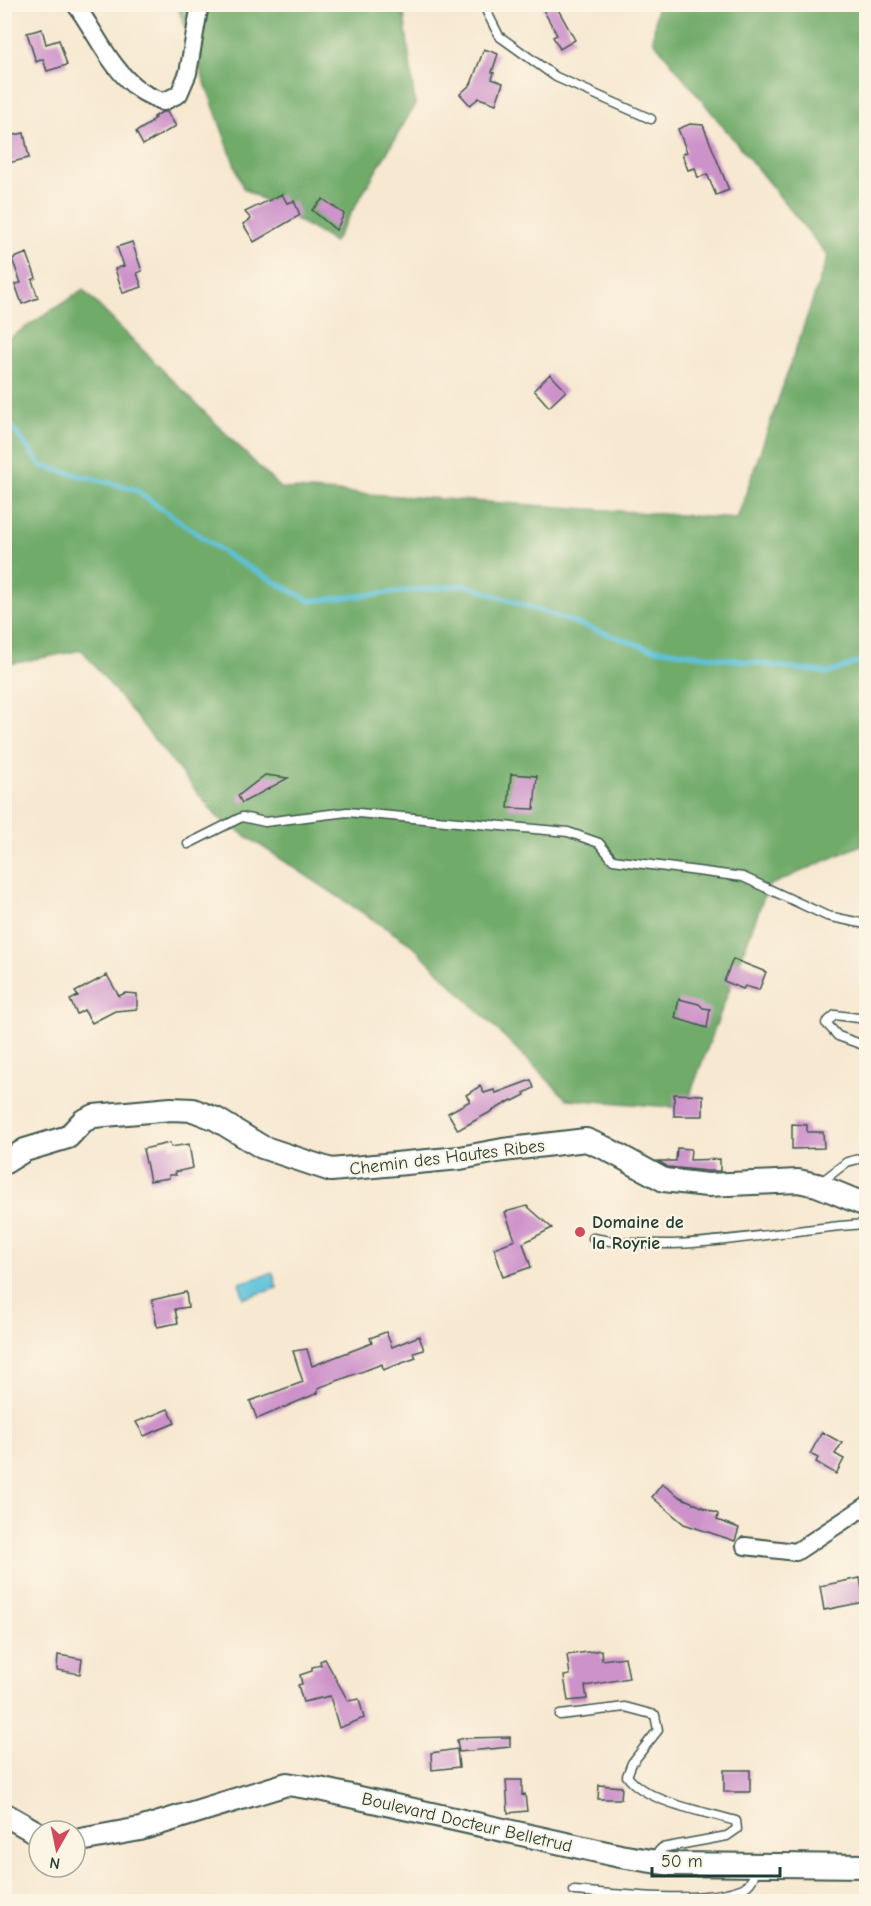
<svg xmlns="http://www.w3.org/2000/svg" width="871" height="1906" viewBox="0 0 871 1906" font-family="'Comic Neue',sans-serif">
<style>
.forest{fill:#71ab6b;stroke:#487450;stroke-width:1.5}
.water{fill:#5dc2db;stroke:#3e8088;stroke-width:1.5}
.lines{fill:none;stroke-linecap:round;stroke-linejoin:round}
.stream{stroke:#5dc2db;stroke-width:5}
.building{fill:#cd92ca}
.lane-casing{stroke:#3f574c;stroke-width:11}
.street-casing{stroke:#3f574c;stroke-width:20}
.secondary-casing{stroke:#3f574c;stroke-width:26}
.lane{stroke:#fff;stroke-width:8}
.street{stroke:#fff;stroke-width:16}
.secondary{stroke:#fff;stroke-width:22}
.poi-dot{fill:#d1495b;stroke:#fcf5e5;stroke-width:2}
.labels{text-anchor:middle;stroke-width:4.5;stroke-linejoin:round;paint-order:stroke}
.street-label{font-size:18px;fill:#1f3d34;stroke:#fcf5e5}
.poi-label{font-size:18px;font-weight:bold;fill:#1f3d34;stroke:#fcf5e5;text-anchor:start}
</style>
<rect width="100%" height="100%" fill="#fcf5e5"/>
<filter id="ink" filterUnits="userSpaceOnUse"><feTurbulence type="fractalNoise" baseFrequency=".0167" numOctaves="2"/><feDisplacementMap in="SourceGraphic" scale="12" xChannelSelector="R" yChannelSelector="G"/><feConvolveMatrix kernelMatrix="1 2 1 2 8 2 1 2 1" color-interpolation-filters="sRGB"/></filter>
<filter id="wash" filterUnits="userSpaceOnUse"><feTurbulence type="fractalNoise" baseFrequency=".008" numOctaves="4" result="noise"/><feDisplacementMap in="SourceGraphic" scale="24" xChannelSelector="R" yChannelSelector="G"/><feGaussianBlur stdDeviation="1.35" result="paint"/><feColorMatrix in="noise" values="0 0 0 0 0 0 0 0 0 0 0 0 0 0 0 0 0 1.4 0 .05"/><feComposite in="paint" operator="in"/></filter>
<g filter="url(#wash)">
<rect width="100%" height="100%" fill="#f7e8d1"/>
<path class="forest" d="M 177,5 L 403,5 L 415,105 L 334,242 L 243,188 Z
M 657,5 L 866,5 L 866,843 L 768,886 L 685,1108 L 567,1099 L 412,945 L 217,817 L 82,650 L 5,665 L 5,341 L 83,290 L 280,488 L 737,519 L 828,256 L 653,40 Z"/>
<path class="water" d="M 273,1273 L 277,1288 L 244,1298 L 239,1283 Z"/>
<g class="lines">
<path class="stream" d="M 4,417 L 42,466 L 134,489 L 230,557 L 310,601 L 465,585 L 648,648 L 829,673 L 866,659"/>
</g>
<g id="blocks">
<path class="building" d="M 540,4 L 555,4 L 575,40 L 560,49 L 553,37 L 557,35 Z
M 42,29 L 46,44 L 59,40 L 67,65 L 47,71 L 43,59 L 36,62 L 27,33 Z
M 484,49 L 498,54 L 492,72 L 494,73 L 492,79 L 503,83 L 496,104 L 479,98 L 470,105 L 460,94 L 471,84 Z
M 162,112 L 167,112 L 176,126 L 143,145 L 136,132 L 152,122 L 151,121 L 155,118 L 154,117 Z
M 690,124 L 703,125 L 729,190 L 716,195 L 707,174 L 698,178 L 695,168 L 688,170 L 682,154 L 687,152 L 678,129 Z
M 24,133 L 29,158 L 4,164 L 4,137 Z
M 282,194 L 287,203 L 294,201 L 300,215 L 254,242 L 243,224 L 251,219 L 245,212 Z
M 323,199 L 344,214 L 336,230 L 312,210 Z
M 132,242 L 142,271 L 137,273 L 142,287 L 123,293 L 115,269 L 124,266 L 117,247 Z
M 27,253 L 36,278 L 32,280 L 38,298 L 22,304 L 15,284 L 21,283 L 12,259 Z
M 550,374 L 566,391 L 549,407 L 534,390 Z
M 511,774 L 537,776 L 534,809 L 508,808 Z
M 265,775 L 288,778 L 242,803 L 238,796 Z
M 733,959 L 766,972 L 759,990 L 745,986 L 743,989 L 724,981 Z
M 107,975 L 119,996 L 125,993 L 137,994 L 137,1009 L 115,1011 L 92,1023 L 84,1010 L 77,1014 L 70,1000 L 78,996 L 75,992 Z
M 679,999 L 699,1004 L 703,1008 L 710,1009 L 707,1028 L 675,1018 Z
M 531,1080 L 534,1088 L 524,1093 L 525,1095 L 513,1101 L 512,1100 L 458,1130 L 448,1113 L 470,1101 L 466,1095 L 480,1086 L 484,1093 L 494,1090 L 496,1093 Z
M 674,1094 L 703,1095 L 703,1116 L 674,1116 Z
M 792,1124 L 807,1125 L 807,1132 L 823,1132 L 824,1148 L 792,1149 Z
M 170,1143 L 171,1147 L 189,1144 L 193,1168 L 175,1172 L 176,1175 L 169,1175 L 169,1178 L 150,1181 L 143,1149 Z
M 677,1148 L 691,1149 L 690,1160 L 720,1159 L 720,1171 L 707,1171 L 668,1167 L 658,1161 L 676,1161 Z
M 527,1206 L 552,1228 L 523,1243 L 531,1267 L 503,1277 L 494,1248 L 515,1240 L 505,1212 Z
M 186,1292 L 188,1307 L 175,1309 L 178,1323 L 157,1327 L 152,1300 Z
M 386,1332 L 392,1347 L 419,1336 L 424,1350 L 414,1353 L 416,1358 L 383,1370 L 382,1364 L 318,1388 L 318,1393 L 257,1419 L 250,1401 L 303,1382 L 293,1351 L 307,1349 L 312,1366 L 372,1343 L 370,1338 Z
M 168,1409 L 175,1423 L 144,1436 L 136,1422 Z
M 822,1432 L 842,1443 L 835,1454 L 844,1459 L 836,1474 L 816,1462 L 818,1458 L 810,1454 Z
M 662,1484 L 680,1497 L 718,1514 L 717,1520 L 739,1528 L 735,1541 L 684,1524 L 652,1497 Z
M 860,1578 L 864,1602 L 824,1610 L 820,1586 Z
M 601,1650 L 602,1660 L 625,1657 L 629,1678 L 585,1686 L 587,1699 L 568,1701 L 564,1676 L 570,1675 L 567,1655 Z
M 58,1655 L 82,1659 L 80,1674 L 57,1670 Z
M 325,1659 L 348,1701 L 359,1699 L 364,1718 L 339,1728 L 330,1696 L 303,1702 L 298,1685 L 302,1684 L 300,1675 L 312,1671 L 312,1667 L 321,1665 L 320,1661 Z
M 510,1737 L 510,1747 L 459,1752 L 457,1740 L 465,1738 Z
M 457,1749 L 459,1767 L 432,1770 L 431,1753 Z
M 724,1770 L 750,1770 L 750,1792 L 724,1792 Z
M 506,1780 L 522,1780 L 522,1795 L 525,1794 L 527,1811 L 508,1813 Z
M 599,1785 L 622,1787 L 621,1799 L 598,1799 Z"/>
</g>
</g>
<g filter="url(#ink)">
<use href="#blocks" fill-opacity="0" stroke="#3f574c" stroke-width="1.5"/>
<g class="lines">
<defs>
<path id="lane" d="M 483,4 L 499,36 L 556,77 L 651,119
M 188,844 L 242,817 L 265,822 L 347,812 L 568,832 L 599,843 L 613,860 L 743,877 L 827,916 L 866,924
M 866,1019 L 835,1015 L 826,1023 L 838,1036 L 866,1046
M 820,1183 L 847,1162 L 866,1157
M 593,1238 C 683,1256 776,1229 866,1224
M 560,1715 L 625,1707 L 655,1715 L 658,1730 L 632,1763 L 627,1776 C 647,1803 704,1811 736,1821 L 737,1829 L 727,1836 L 662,1848 L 652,1858
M 574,1891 C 619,1894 702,1905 743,1888 C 752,1884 755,1875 756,1865"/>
<path id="street" d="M 75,4 C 96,32 111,71 141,91 C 148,96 156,98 163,102 L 179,94 L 188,73 L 200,4
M 745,1546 L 796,1552 L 866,1506"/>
<path id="secondary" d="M 4,1163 L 25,1150 L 68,1137 L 83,1121 L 94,1116 L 171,1109 L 193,1110 L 216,1119 L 262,1147 L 331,1170 L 460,1158 L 503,1150 L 586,1140 L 605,1148 L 664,1180 L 707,1185 L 798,1181 L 817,1185 L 866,1205
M 4,1814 L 39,1834
M 75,1841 L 140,1829 L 287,1784 L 319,1789 L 620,1856 L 670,1864 L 866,1866"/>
</defs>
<use href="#lane" class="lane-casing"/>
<use href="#street" class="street-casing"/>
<use href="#secondary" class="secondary-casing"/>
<use href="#lane" class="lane"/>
<use href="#street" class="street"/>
<use href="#secondary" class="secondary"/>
</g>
</g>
<circle class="poi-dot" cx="580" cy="1232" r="6"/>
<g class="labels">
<g class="street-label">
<text transform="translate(447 1157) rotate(-7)" y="6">Chemin des Hautes Ribes</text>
<text transform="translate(467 1822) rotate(13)" y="6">Boulevard Docteur Belletrud</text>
</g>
<g class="poi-label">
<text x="592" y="1228">Domaine de<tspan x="592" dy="21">la Royrie</tspan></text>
</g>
</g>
<rect width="871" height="1906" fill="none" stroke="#fcf5e5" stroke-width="24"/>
<g transform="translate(57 1849) rotate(189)"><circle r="28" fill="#fcf5e5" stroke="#a4ab9e" stroke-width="1.5"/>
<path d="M0-4.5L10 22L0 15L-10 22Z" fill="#d1495b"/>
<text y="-9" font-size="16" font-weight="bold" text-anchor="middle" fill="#1f3d34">N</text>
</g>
<path d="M652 1867v9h128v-9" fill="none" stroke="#1f3d34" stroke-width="3"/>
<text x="661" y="1867" font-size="18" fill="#1f3d34" stroke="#fcf5e5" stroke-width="4.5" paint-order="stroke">50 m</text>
</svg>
